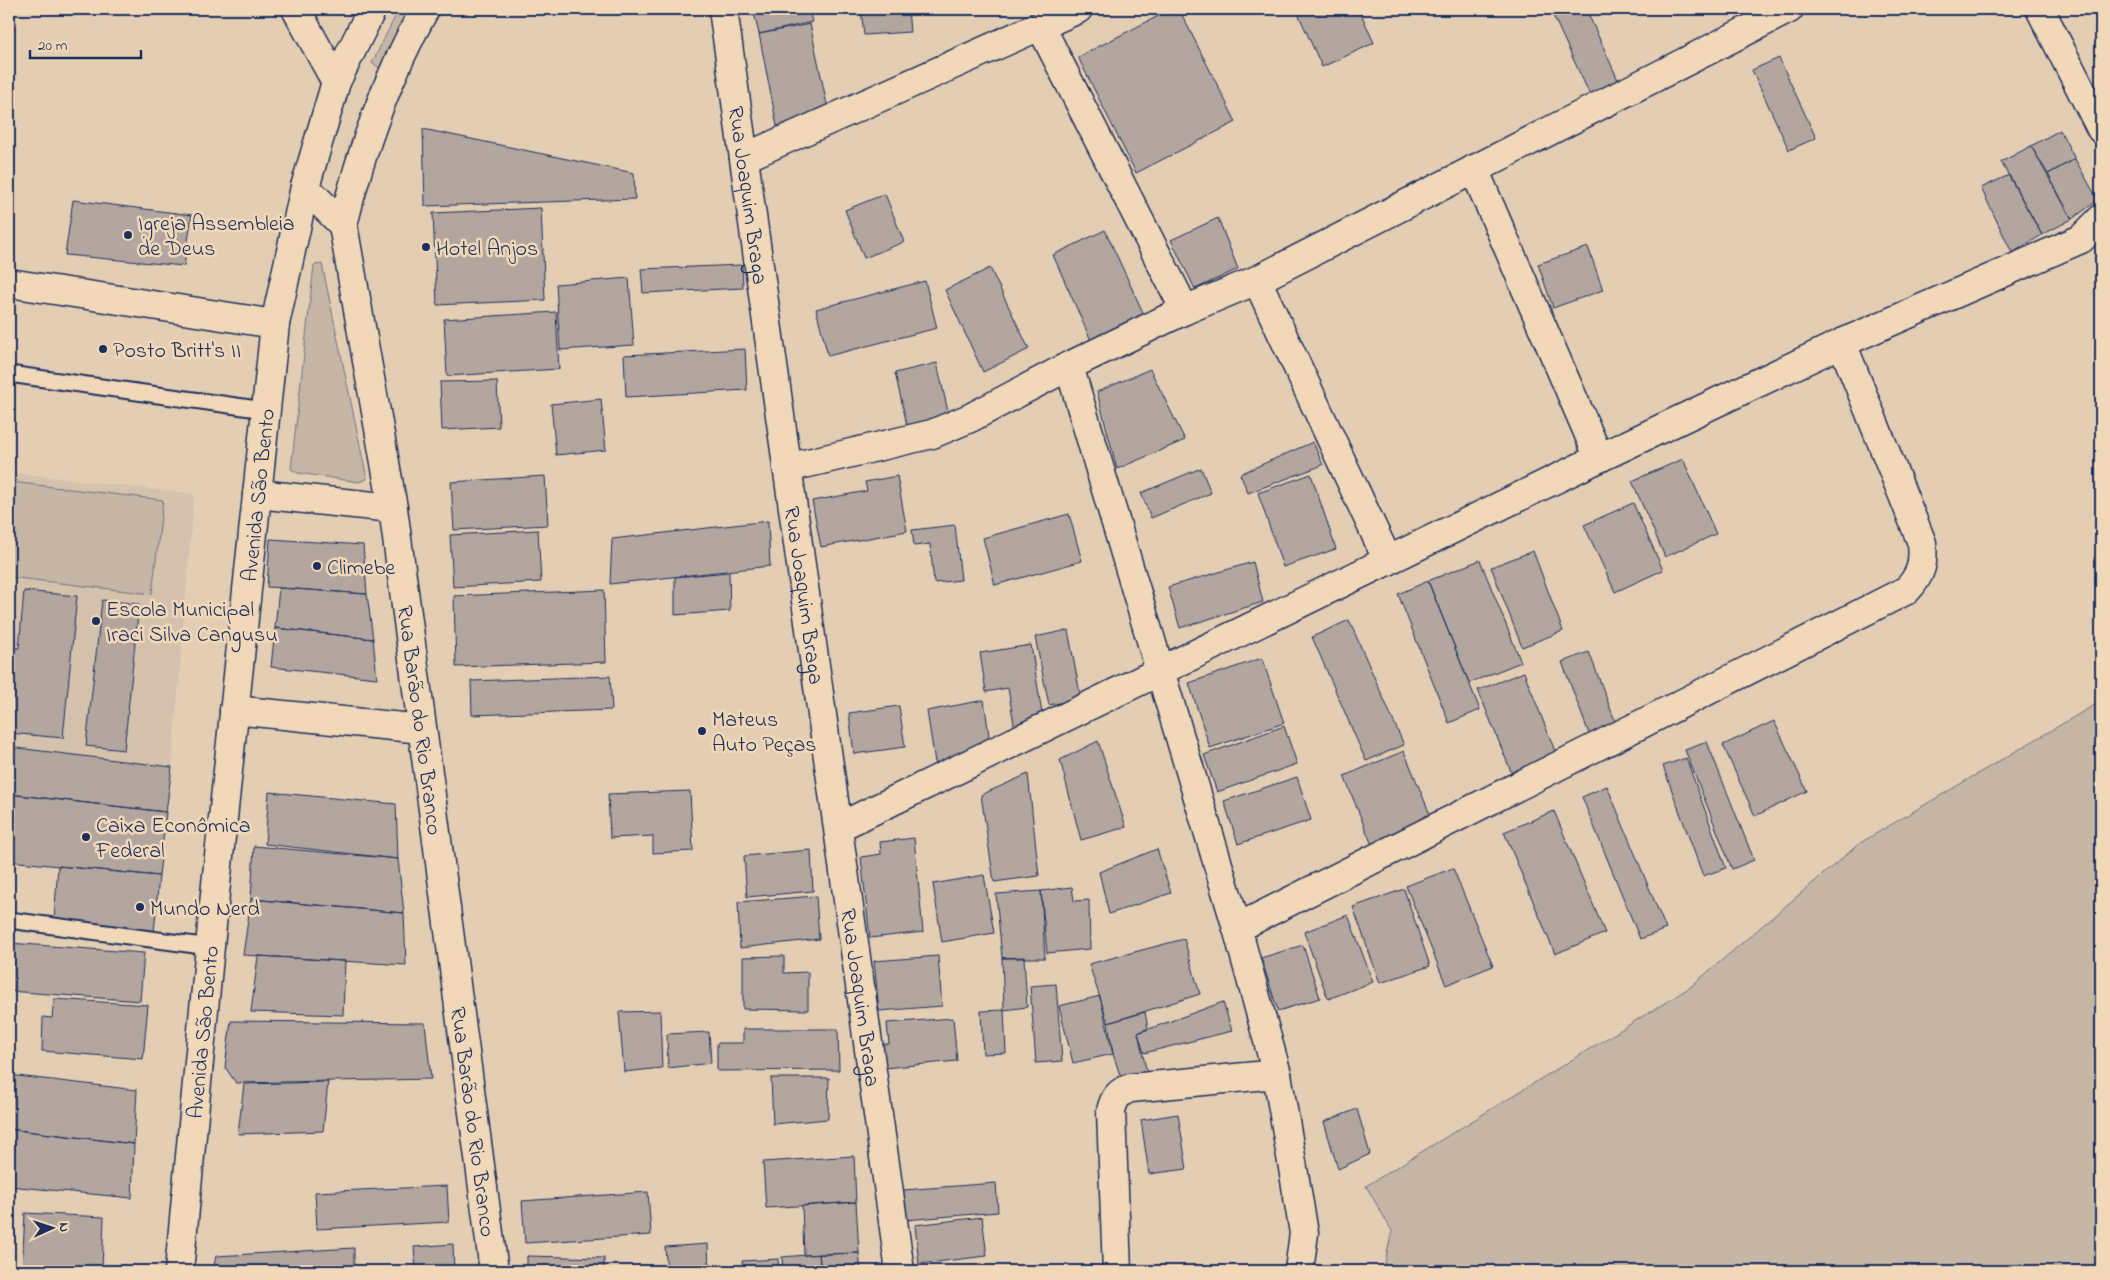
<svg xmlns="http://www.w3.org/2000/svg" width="2110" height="1280" viewBox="0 0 2110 1280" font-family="'Indie Flower',sans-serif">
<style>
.built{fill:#d5c2ad}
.green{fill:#c6b6a6;stroke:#707282}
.building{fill:#b2a69e;stroke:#1b2f5e}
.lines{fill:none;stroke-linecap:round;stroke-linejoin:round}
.service-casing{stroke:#1b2f5e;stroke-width:19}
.minor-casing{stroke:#1b2f5e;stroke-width:31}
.tertiary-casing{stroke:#1b2f5e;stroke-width:31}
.secondary-casing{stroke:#1b2f5e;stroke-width:31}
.service{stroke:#f1d8b8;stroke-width:15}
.minor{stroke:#f1d8b8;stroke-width:28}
.tertiary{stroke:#f1d8b8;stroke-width:28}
.secondary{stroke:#f1d8b8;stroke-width:28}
.poi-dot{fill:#1b2f5e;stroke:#f1d8b8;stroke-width:2}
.labels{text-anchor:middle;stroke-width:5;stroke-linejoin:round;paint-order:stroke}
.street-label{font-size:22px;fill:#1b2f5e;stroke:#f1d8b8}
.poi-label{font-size:22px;fill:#1b2f5e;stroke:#f1d8b8;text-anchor:start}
</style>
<rect width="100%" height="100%" fill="#e4ceb3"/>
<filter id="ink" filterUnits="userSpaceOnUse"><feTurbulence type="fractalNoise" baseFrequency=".02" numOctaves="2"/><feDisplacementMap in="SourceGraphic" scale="10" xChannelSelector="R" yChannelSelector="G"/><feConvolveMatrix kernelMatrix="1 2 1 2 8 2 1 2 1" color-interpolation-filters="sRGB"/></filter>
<g filter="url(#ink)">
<path class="built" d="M 9,472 L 194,494 L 172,767 L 9,747 Z"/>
<path class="green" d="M 399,9 L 411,9 L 381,69 L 372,63 Z
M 322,264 L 367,479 L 359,482 L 298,473 L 291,469 L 314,265 Z
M 11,482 L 163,500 L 152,594 L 9,577 L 9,503 Z
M 2101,701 L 2101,1271 L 1383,1271 L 1392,1231 L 1366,1186 L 1689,988 L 1860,843 Z"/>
<path class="building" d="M 753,9 L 809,9 L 812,22 L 759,34 Z
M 861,9 L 908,9 L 910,32 L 864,35 Z
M 1172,9 L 1179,9 L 1236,122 L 1136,173 L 1078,57 Z
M 1296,9 L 1359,9 L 1374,43 L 1322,67 Z
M 1550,9 L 1586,9 L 1619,82 L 1590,95 Z
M 810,24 L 829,114 L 777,126 L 759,34 Z
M 1779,58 L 1816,138 L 1789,150 L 1752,70 Z
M 423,129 L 634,173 L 635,199 L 425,206 Z
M 2060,130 L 2075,159 L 2048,174 L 2031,146 Z
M 2031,146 L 2072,219 L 2042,235 L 2001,162 Z
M 2075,159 L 2098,200 L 2072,219 L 2048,174 Z
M 2009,175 L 2042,235 L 2012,253 L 1981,188 Z
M 885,194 L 904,242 L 864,258 L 845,210 Z
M 73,200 L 192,215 L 184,266 L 65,255 Z
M 541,208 L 545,300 L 437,305 L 433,213 Z
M 1218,218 L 1238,269 L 1195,289 L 1171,240 Z
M 1105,230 L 1146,319 L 1093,345 L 1053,255 Z
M 1588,247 L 1603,290 L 1553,308 L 1538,264 Z
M 742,265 L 743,288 L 643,293 L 641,269 Z
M 990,268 L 1029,349 L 983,372 L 945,290 Z
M 629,278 L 634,345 L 560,350 L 556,284 Z
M 925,281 L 937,328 L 828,356 L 816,309 Z
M 556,312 L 559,369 L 447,376 L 444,319 Z
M 745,349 L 747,390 L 626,397 L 624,355 Z
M 937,363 L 949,416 L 907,425 L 895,373 Z
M 1150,369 L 1185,440 L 1117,469 L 1097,392 Z
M 497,381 L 499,427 L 442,430 L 440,382 Z
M 601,399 L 606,450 L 556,455 L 551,404 Z
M 1313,442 L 1323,465 L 1248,493 L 1240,474 Z
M 1683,459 L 1716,534 L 1665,557 L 1632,481 Z
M 1201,468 L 1211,493 L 1151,518 L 1141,493 Z
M 1311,474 L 1336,549 L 1283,567 L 1258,493 Z
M 545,476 L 548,525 L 454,530 L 451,482 Z
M 897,476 L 907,531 L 821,547 L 812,501 L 867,491 L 865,482 Z
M 1633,503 L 1663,570 L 1615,592 L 1584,525 Z
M 1069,514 L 1082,561 L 995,585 L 983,538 Z
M 768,521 L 770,566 L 610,584 L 612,539 Z
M 955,525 L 961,580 L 934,583 L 930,544 L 914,546 L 912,530 Z
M 538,530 L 541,582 L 453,587 L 450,535 Z
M 270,539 L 363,545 L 367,594 L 267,587 Z
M 1533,551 L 1563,631 L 1522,647 L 1491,567 Z
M 1480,560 L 1521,662 L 1469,683 L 1428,581 Z
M 1253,562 L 1263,602 L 1180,628 L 1168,587 Z
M 729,572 L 730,611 L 675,615 L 675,577 Z
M 1428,581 L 1480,710 L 1449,723 L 1398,594 Z
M 279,588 L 367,594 L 373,639 L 275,628 Z
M 604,590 L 606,662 L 456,667 L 454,596 Z
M 24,591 L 77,596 L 63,738 L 9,733 L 14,678 L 9,677 L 9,647 L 19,648 Z
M 102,600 L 139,604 L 124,750 L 86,746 Z
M 1349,620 L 1404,745 L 1366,761 L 1312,637 Z
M 275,628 L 373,639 L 377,678 L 271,667 Z
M 1068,630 L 1081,699 L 1049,705 L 1035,637 Z
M 1031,645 L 1044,726 L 1015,730 L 1008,688 L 986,692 L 980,653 Z
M 1589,652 L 1618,729 L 1591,739 L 1562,662 Z
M 1262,658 L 1284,723 L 1210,748 L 1189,683 Z
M 1524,672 L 1557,756 L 1512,774 L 1478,690 Z
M 610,676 L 612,710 L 472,715 L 471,681 Z
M 984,700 L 991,750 L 937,775 L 927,711 Z
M 899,706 L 905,747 L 854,754 L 849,713 Z
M 1774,721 L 1807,791 L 1755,816 L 1723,745 Z
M 1284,726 L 1297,764 L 1217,792 L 1204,755 Z
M 1098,741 L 1126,827 L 1081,840 L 1060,760 Z
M 1707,742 L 1754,860 L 1732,869 L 1685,750 Z
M 9,747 L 172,767 L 166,812 L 9,794 Z
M 1404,751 L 1434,824 L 1374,850 L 1344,776 Z
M 1686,758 L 1726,868 L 1703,876 L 1663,766 Z
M 1028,774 L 1039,876 L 994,882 L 981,795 Z
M 1297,777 L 1311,820 L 1238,844 L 1224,801 Z
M 1607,786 L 1666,929 L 1640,939 L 1582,797 Z
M 690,791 L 693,851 L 653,853 L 653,836 L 610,838 L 608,794 Z
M 269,792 L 396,804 L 398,859 L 265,844 Z
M 9,794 L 166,812 L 159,876 L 9,861 Z
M 1554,811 L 1605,933 L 1555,954 L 1504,832 Z
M 914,838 L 923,932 L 870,938 L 861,857 L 881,854 L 880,842 Z
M 254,846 L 398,859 L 404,913 L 251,899 Z
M 1157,849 L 1171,893 L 1109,914 L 1099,872 Z
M 811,850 L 813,891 L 747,897 L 744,856 Z
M 58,866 L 159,876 L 154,933 L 54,920 Z
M 1453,868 L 1493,966 L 1446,985 L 1406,886 Z
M 984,875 L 994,933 L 942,942 L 933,884 Z
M 1072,887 L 1074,901 L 1089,900 L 1090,949 L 1047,953 L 1041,891 Z
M 1404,889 L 1430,966 L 1380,983 L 1353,907 Z
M 1041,891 L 1045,958 L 1002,958 L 996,894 Z
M 816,896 L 819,939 L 740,948 L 738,902 Z
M 251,899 L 404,913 L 406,965 L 243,955 Z
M 1348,915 L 1373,982 L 1328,999 L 1304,932 Z
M 1184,939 L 1200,994 L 1108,1023 L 1089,964 Z
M 9,943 L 144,953 L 140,1001 L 9,991 Z
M 1303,945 L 1320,998 L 1278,1011 L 1261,958 Z
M 258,956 L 345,961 L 343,1015 L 251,1012 Z
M 784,956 L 784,973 L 808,972 L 808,1010 L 743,1009 L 743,957 Z
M 938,956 L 942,1006 L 879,1011 L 874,961 Z
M 1024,957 L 1027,1007 L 1004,1010 L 1002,958 Z
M 1056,984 L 1062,1061 L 1036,1063 L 1030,986 Z
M 1100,996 L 1113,1054 L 1073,1063 L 1059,1006 Z
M 54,999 L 148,1005 L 143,1059 L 42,1051 L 43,1017 L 52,1018 Z
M 1223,1002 L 1232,1031 L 1144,1053 L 1138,1033 Z
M 1004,1010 L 1006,1053 L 983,1054 L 981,1011 Z
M 660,1011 L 662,1068 L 624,1072 L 619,1012 Z
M 1145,1012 L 1148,1028 L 1138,1033 L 1149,1082 L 1122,1081 L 1113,1054 L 1108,1023 Z
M 953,1018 L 957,1061 L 884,1068 L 882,1044 L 889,1044 L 887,1023 Z
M 231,1021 L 425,1023 L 431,1079 L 236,1083 L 225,1067 Z
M 743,1029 L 838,1029 L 839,1070 L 717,1071 L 717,1043 L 743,1043 Z
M 709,1032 L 711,1063 L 668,1068 L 667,1034 Z
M 9,1075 L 137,1090 L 134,1144 L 9,1129 Z
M 771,1078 L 829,1078 L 828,1119 L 773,1124 Z
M 328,1082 L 323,1131 L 238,1134 L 244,1084 Z
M 1357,1109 L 1370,1154 L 1338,1169 L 1324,1122 Z
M 1178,1114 L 1187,1169 L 1149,1174 L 1141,1120 Z
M 9,1129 L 134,1144 L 132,1198 L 9,1186 Z
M 854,1156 L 856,1202 L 766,1208 L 763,1162 Z
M 996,1183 L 998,1212 L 905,1220 L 903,1190 Z
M 447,1186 L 449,1222 L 317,1229 L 315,1192 Z
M 648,1192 L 651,1235 L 525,1243 L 522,1201 Z
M 856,1202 L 859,1253 L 804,1255 L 802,1206 Z
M 25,1213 L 104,1217 L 102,1271 L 22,1271 Z
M 982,1217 L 987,1256 L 919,1264 L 915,1225 Z
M 453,1244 L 454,1271 L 416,1271 L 414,1247 Z
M 708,1244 L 709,1271 L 667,1271 L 665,1247 Z
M 354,1248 L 354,1271 L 213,1271 L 216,1256 Z
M 859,1253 L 861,1271 L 821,1271 L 819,1254 Z
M 819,1254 L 821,1271 L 783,1271 L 782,1257 Z
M 527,1256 L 604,1258 L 604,1271 L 527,1271 Z
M 778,1259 L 779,1271 L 743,1271 L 742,1261 Z
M 985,1266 L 985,1271 L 948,1271 L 948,1270 Z"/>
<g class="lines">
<defs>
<path id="service" d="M 9,374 L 265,410
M 9,920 L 210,947"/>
<g id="minor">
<path id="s1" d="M 723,9 L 900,1271"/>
<path d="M 2040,9 L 2101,129"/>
<path d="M 1041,27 L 1185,310"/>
<path d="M 744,158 L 1078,9"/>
<path d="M 1474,169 L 1599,458"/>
<path d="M 343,225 C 361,150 387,77 425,9"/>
<path d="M 1257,280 L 1388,561"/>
<path d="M 9,283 L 275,324"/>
<path d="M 1069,366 L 1237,928 L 1277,1074 L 1304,1233 L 1299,1271"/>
<path d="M 787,468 L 932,434 L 970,418 L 1069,366 L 1185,310 L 1257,280 L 1789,9"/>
<path d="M 257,494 L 393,508"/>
<path d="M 234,710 L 422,729"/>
<path d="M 839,827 L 1599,458 L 1842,343 L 2081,239 L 2101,219"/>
<path d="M 1237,928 L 1907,590 C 1921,575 1924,564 1922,543 L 1842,343"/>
<path d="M 1117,1271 L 1111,1111 C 1114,1098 1118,1092 1131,1088 L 1277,1074"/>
</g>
<g id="tertiary">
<path d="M 296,9 L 336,82"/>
<path id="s2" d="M 305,187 L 343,225 L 393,508 L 494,1271"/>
</g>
<g id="secondary">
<path id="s3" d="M 179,1271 L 215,894 L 275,324 L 305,187 L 336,82 L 372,9"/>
</g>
</defs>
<use href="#service" class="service-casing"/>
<use href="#minor" class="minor-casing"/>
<use href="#tertiary" class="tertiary-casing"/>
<use href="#secondary" class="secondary-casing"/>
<use href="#service" class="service"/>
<use href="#minor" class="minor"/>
<use href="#tertiary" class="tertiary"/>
<use href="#secondary" class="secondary"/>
</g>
</g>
<g class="poi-dot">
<circle cx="128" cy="235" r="5"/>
<circle cx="426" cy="247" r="5"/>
<circle cx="103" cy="349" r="5"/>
<circle cx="317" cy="566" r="5"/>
<circle cx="96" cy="621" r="5"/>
<circle cx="702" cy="731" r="5"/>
<circle cx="86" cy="837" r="5"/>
<circle cx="140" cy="907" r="5"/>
</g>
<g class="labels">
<g class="street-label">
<text dy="8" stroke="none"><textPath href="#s1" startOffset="188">Rua Joaquim Braga</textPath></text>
<text dy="8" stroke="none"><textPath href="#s3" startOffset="780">Avenida São Bento</textPath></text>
<text dy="8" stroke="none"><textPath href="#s1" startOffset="592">Rua Joaquim Braga</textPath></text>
<text dy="8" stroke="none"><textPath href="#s2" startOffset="555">Rua Barão do Rio Branco</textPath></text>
<text dy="8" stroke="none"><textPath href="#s1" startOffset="998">Rua Joaquim Braga</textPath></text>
<text dy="8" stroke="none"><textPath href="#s3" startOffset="240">Avenida São Bento</textPath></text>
<text dy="8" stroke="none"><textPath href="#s2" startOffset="960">Rua Barão do Rio Branco</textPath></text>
</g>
<g class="poi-label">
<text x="138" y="230">Igreja Assembleia<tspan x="138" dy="25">de Deus</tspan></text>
<text x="436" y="255">Hotel Anjos</text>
<text x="113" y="357">Posto Britt's II</text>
<text x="327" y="574">Climebe</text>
<text x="106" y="616">Escola Municipal<tspan x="106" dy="25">Iraci Silva Cangusu</tspan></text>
<text x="712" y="726">Mateus<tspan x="712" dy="25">Auto Peças</tspan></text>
<text x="96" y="832">Caixa Econômica<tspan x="96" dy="25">Federal</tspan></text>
<text x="150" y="915">Mundo Nerd</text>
</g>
</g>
<rect width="2110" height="1280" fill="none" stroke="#f1d8b8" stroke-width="30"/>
<rect x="15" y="15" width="2080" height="1250" fill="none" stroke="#1b2f5e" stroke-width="2" filter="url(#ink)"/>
<g transform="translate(52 1228) rotate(87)" stroke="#f1d8b8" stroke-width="4" paint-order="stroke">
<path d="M0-4L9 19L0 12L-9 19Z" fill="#1b2f5e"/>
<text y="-8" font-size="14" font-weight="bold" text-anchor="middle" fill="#1b2f5e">N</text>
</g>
<path d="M30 50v8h111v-8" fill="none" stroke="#1b2f5e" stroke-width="2.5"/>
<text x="38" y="50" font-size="15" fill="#1b2f5e" stroke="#f1d8b8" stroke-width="4" paint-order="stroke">20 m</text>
</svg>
